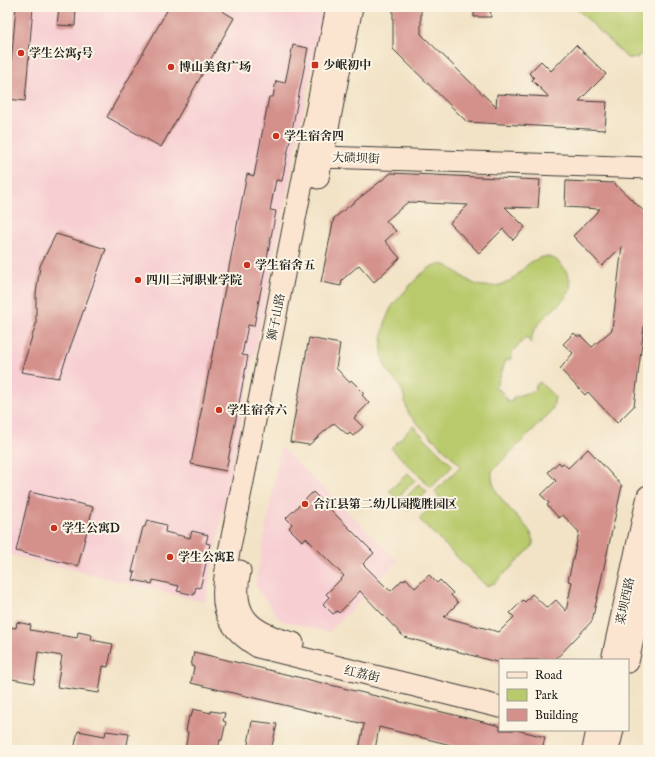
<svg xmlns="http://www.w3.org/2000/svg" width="655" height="757" viewBox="0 0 655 757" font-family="'IM FELL English','Noto Serif SC',serif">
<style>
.built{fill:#f7cfd3}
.green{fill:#b9ca6d;stroke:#6a7344}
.building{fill:#d4918c}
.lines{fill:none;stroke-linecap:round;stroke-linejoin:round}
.secondary-casing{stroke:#3c3a36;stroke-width:23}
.secondary{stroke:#fce5d0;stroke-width:21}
.poi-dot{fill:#c8321e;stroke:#fcf5e5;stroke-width:1.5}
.labels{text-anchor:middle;stroke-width:4;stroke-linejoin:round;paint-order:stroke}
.poi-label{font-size:12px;font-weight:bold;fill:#1c1c1c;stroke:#fcf5e5;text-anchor:start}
.street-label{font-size:12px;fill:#1c1c1c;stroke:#fcf5e5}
</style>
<rect width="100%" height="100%" fill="#fcf5e5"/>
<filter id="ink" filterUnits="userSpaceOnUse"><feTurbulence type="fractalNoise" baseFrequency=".025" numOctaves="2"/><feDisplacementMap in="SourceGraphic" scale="8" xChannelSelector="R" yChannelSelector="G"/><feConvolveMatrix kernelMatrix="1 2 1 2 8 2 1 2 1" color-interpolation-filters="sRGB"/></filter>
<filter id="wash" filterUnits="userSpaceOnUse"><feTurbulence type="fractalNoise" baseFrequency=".012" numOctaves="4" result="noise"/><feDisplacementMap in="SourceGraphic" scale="16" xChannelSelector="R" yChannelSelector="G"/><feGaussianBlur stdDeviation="0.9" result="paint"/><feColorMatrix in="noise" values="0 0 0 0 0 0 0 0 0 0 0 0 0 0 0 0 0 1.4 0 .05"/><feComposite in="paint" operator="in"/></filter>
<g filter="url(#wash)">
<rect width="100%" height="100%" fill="#f2e3c6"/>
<path class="built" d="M 7,7 L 324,7 L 205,602 L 7,554 Z
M 281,447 L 398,561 L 329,632 L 280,620 L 255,585 Z"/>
<path class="green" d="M 575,7 L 648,7 L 648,48 L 637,58 L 627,58 Z
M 543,257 C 553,256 557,260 563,267 C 591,302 532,309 531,343 L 526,337 L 512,352 L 512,359 L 506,360 L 497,385 L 494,387 L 502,392 L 508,402 L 513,401 L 512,398 L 535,390 L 536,385 L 540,382 L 555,397 L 553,408 L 546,417 L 492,471 C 488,504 542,526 532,547 L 495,583 L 486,586 L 419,519 L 440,498 L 434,492 L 461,466 C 444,448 424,432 409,414 C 406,410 405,395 401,388 C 396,380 387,373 384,363 C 379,349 383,323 390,310 C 392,305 397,300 401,296 C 410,285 422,271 435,265 C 450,259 465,285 483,286 C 520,289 517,263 543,257 Z
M 413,426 L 453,466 L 431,488 L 391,448 Z
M 408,473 L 415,480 L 397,499 L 389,491 Z
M 419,484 L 427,492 L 408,510 L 400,503 Z"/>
<g id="blocks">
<path class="building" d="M 16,7 L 33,7 L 25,101 L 8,99 Z
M 59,7 L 76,7 L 75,26 L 57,25 Z
M 169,7 L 216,7 L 234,18 L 161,147 L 107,117 Z
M 393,7 L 421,7 L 421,34 L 496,107 L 497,94 L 549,97 L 532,80 L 534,78 L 529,73 L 541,61 L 551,71 L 576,45 L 606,74 L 579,101 L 607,102 L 605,130 L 467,122 L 393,49 Z
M 474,7 L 490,7 L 491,17 L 474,17 Z
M 293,45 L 308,48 L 282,181 L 276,180 L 270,210 L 276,211 L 254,326 L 248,325 L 242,355 L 248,356 L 226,471 L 191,464 L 247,174 L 254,176 L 269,97 L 273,97 L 276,81 L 285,83 Z
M 391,173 L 540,180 L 538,208 L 505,207 L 525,227 L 513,240 L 503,229 L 479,253 L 450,223 L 468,205 L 408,202 L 386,221 L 396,231 L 385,241 L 400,258 L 374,282 L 359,265 L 342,280 L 341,286 L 321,282 L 334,218 Z
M 566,181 L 614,183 L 648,215 L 648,295 L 634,406 L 617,423 L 588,392 L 585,395 L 560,369 L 573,353 L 563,344 L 574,333 L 577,336 L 581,336 L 592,347 L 612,330 L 622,246 L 602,266 L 573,236 L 600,209 L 565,207 Z
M 56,234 L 106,249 L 59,378 L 21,372 L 36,324 L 36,294 L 40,266 Z
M 309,338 L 340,344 L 336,368 L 349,382 L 351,380 L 364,393 L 362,395 L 369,403 L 354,418 L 363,427 L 353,436 L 350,433 L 348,435 L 334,423 L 309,445 L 290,442 Z
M 588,449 L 622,486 L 592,621 L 555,660 L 500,660 L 500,663 L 404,637 L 360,591 L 339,613 L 337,611 L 333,614 L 323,604 L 329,597 L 326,594 L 344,576 L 306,538 L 302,541 L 289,528 L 292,524 L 286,518 L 313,492 L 374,553 L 363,564 L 388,589 L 391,591 L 402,580 L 404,581 L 406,578 L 415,588 L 429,575 L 437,583 L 440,580 L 453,593 L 451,595 L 458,603 L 444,617 L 499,632 L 514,617 L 510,613 L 523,600 L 525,602 L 532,594 L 547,608 L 556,600 L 566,611 L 572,582 L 568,581 L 579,532 L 563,515 L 559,518 L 547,505 L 549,503 L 541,495 L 556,481 L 548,472 L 559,462 L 561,465 L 563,463 L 568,468 Z
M 30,492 L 93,507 L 78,566 L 16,551 Z
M 147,520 L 166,525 L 165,532 L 190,538 L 192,531 L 208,535 L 206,543 L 210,544 L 204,572 L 200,588 L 196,587 L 194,595 L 177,591 L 179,586 L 153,580 L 152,584 L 133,580 L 135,572 L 132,572 L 136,556 L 143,527 L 145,527 Z
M 17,622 L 31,625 L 30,630 L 77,638 L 78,632 L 92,635 L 91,640 L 113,644 L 108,667 L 103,666 L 99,693 L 57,687 L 62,656 L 38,652 L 34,683 L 7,678 L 7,627 L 16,628 Z
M 194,652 L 500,726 L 500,730 L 517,730 L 545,737 L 542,750 L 471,750 L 379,727 L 375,750 L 359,750 L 364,724 L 191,683 L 194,667 L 191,666 Z
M 193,709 L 211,713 L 211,711 L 225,713 L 223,721 L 226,722 L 222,740 L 220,740 L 218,750 L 185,750 L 188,732 L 186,731 L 189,716 L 191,717 Z
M 252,721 L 277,724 L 271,750 L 247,750 Z
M 78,731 L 105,736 L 106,731 L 129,734 L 126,750 L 74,750 Z"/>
</g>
</g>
<g filter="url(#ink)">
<use href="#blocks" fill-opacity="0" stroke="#3c3a36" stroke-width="1"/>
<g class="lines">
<defs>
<path id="secondary" d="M 337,7 L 228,557 C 221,600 217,622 258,647 L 500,707
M 310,150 L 323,157 L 648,168
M 318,178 L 352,7
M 240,571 C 230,617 252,633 293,643
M 612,660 L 648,496
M 628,662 L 648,570
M 593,750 L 597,730
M 608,750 L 613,730"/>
</defs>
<use href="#secondary" class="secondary-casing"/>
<use href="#secondary" class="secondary"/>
</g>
</g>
<g class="poi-dot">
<circle cx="21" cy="53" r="4"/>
<rect x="311" y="61" width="8" height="8" rx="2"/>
<circle cx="171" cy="67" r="4"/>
<circle cx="276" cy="136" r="4"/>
<circle cx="247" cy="265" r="4"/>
<circle cx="138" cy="280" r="4"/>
<circle cx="219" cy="410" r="4"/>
<circle cx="305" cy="504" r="4"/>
<circle cx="54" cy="528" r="4"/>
<circle cx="170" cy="557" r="4"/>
</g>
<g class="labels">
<g class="poi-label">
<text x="29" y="57">学生公寓5号</text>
<text x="323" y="69">少岷初中</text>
<text x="179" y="71">博山美食广场</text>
<text x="284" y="140">学生宿舍四</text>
<text x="255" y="269">学生宿舍五</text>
<text x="146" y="284">四川三河职业学院</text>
<text x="227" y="414">学生宿舍六</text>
<text x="313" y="508">合江县第二幼儿园揽胜园区</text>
<text x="62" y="532">学生公寓D</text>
<text x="178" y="561">学生公寓E</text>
</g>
<g class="street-label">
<text transform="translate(356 158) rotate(2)" y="4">大碛坝街</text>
<text transform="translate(276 317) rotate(-79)" y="4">狮子山路</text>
<text transform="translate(625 601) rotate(-78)" y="4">菜坝西路</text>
<text transform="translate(362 674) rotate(13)" y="4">红荔街</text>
</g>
</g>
<rect width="655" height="757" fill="none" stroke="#fcf5e5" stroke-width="24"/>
<rect x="499" y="659" width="130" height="72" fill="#fcf5e5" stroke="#a29e95"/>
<rect x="507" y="672" width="20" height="6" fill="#fce5d0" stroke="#a29e95"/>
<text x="535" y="679" font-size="12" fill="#1c1c1c">Road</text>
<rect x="507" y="689" width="20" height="12" fill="#b9ca6d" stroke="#a29e95"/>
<text x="535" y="699" font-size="12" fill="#1c1c1c">Park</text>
<rect x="507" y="709" width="20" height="12" fill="#d4918c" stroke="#a29e95"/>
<text x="535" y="719" font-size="12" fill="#1c1c1c">Building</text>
</svg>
